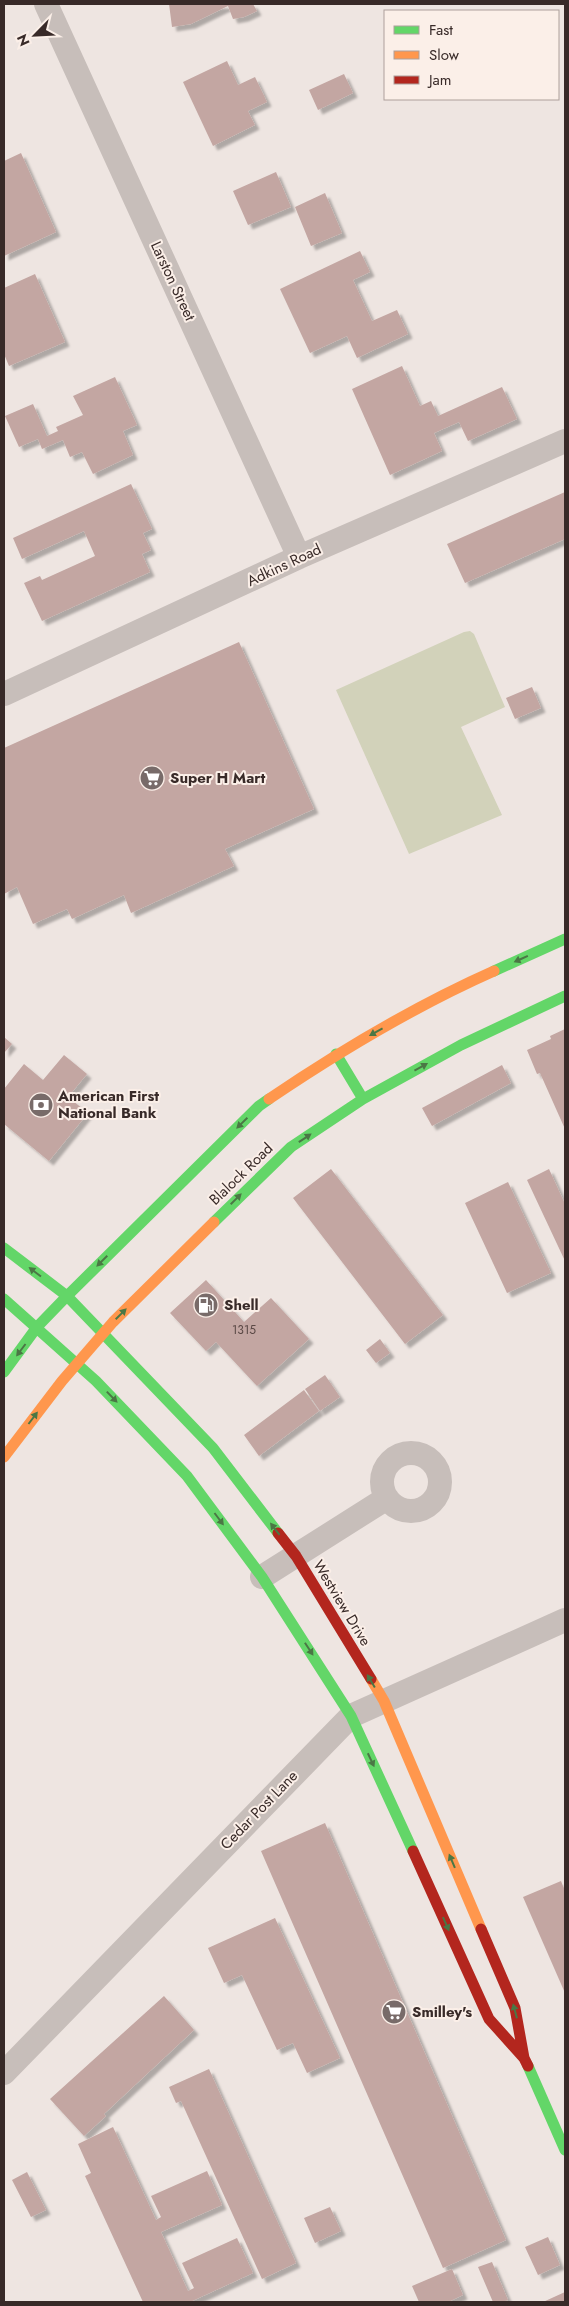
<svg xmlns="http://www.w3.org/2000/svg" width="569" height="2306" viewBox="0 0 569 2306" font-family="Jost,sans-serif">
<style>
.green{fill:#d2d2ba}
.building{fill:#c3a6a2;filter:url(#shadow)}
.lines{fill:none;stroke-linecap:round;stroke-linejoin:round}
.street{stroke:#c7beba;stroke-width:24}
.fast{stroke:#63d668;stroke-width:11}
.slow{stroke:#ff974d;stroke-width:11}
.jam{stroke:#b3261e;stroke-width:11}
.oneway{fill:#4b7745}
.labels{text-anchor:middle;stroke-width:4;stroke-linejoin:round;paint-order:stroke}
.number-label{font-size:12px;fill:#5b4946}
.street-label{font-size:15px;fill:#382a28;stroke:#fbefe8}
.poi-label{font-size:15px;font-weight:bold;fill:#382a28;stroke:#fbefe8;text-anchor:start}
</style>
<defs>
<filter id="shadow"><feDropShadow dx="4.5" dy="4.5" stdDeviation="1" flood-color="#0004"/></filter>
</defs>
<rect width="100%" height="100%" fill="#eee5e1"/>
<path class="green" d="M 470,631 L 474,634 L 505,707 L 461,727 L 502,815 L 409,854 L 336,690 L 464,632 Z"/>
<path class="building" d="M 169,4 L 253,4 L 257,11 L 244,17 L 233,19 L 228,6 L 191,24 L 172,27 Z
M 227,61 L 238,85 L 255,77 L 267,102 L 248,111 L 255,125 L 213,146 L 183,82 Z
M 344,74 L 353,93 L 318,110 L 309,90 Z
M 21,153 L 56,232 L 4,256 L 4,161 Z
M 276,172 L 291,207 L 248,225 L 233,191 Z
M 325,193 L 342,233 L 311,246 L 295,207 Z
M 360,251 L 370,272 L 353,280 L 372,321 L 397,310 L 408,334 L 357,358 L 347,336 L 310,353 L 280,289 Z
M 35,274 L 65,342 L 9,366 L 4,354 L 4,288 Z
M 402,366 L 420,406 L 431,401 L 438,416 L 502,387 L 517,419 L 468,441 L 459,422 L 434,433 L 442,451 L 390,475 L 352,389 Z
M 115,377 L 137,425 L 123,431 L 133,455 L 93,474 L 82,452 L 70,457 L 63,440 L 42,449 L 38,439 L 19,447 L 5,416 L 33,404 L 47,436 L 58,431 L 56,427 L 83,415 L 73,396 Z
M 131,484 L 152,529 L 143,533 L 151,550 L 142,554 L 150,572 L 42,621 L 24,583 L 40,576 L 42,580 L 95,556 L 84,531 L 22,559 L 13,538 Z
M 565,492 L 565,539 L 465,583 L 447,544 Z
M 239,642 L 314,809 L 225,849 L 234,866 L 131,913 L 124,895 L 72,919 L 67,909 L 33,924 L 17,887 L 4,894 L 4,748 Z
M 532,687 L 541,708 L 515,719 L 506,698 Z
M 565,1029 L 565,1129 L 540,1073 L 537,1074 L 527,1050 L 551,1039 L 550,1036 Z
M 4,1037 L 12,1044 L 4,1053 Z
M 64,1055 L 87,1074 L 68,1097 L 88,1113 L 49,1161 L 4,1124 L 4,1089 L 24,1064 L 43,1080 Z
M 502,1065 L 511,1083 L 432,1126 L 422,1108 Z
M 331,1169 L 443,1315 L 405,1344 L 293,1198 Z
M 549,1169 L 565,1204 L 565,1261 L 527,1180 Z
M 508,1182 L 551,1273 L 507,1293 L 465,1203 Z
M 206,1280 L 244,1322 L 271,1298 L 309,1339 L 257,1386 L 216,1342 L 206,1351 L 170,1313 Z
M 380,1339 L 390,1353 L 376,1363 L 366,1350 Z
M 325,1375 L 340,1397 L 320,1411 L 305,1389 Z
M 304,1390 L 319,1411 L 259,1456 L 244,1435 Z
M 325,1823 L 506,2240 L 443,2268 L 261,1851 Z
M 561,1881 L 565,1891 L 565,1993 L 523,1897 Z
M 275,1918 L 340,2058 L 307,2073 L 293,2043 L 277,2050 L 242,1975 L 224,1983 L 208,1948 Z
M 164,1996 L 194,2030 L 104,2114 L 106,2116 L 84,2136 L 50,2099 Z
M 209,2069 L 296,2263 L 262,2279 L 181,2101 L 176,2103 L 169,2087 Z
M 113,2127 L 156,2220 L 161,2217 L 151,2196 L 207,2171 L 222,2205 L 161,2232 L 188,2291 L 194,2288 L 182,2263 L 237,2238 L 253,2273 L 190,2302 L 143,2302 L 85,2176 L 91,2173 L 78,2144 Z
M 27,2172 L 46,2210 L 31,2217 L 12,2180 Z
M 330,2207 L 341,2231 L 315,2243 L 304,2218 Z
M 548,2237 L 560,2265 L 538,2275 L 525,2247 Z
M 492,2262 L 508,2300 L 502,2302 L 493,2302 L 478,2267 Z
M 452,2269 L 463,2295 L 448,2302 L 419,2302 L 412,2286 Z
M 565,2292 L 565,2302 L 543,2302 Z"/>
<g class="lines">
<path class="street" d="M 46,4 L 299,557
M 4,694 L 299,557 L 565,441
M382 1482a29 29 0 1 1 58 0a29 29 0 1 1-58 0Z
M 262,1577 L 387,1498
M 4,2073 L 351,1716 L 565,1620"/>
<path class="fast" d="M 494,971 L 565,939
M 336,1054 L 363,1099
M 214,1222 L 291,1147 L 363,1099 L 461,1045 L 565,996
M 4,1248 L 67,1296 L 213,1448 L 278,1533
M 4,1299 L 96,1381 L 187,1476 L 262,1577 L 351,1716 L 413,1851
M 4,1372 L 37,1327 L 67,1296 L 259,1106 L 269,1099
M 528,2066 L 565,2150"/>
<path class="slow" d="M 269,1099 C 340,1051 415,1006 494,971
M 4,1457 L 62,1381 L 113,1322 L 214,1222
M 371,1679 L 384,1701 L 481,1929"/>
<path class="jam" d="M 278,1533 L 296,1556 L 371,1679
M 413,1851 L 489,2019 L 524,2058
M 481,1929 L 515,2008 L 524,2058 L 528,2066"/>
</g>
<defs><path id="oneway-solid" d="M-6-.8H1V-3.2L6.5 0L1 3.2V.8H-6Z" transform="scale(1.25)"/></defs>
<g class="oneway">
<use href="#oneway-solid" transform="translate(521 959) rotate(156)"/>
<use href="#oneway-solid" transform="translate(376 1032) rotate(151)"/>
<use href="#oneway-solid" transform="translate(421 1067) rotate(-29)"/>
<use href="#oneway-solid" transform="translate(242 1123) rotate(136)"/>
<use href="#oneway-solid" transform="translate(305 1138) rotate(-34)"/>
<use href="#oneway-solid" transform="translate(236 1199) rotate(-45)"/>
<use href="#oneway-solid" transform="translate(102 1261) rotate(135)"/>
<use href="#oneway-solid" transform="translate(35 1272) rotate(-143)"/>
<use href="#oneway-solid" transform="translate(121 1314) rotate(-45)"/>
<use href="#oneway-solid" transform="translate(21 1350) rotate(127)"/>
<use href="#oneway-solid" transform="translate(112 1397) rotate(46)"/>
<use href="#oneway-solid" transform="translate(33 1418) rotate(-53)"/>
<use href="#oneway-solid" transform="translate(219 1519) rotate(53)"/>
<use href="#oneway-solid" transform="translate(275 1529) rotate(-128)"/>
<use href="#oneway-solid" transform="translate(309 1649) rotate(57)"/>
<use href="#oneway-solid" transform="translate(371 1681) rotate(-121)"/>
<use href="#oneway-solid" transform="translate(371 1760) rotate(65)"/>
<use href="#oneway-solid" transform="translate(452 1861) rotate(-113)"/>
<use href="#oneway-solid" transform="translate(446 1924) rotate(66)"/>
<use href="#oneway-solid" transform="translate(515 2011) rotate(-105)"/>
</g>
<defs>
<symbol id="supermarket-disc" viewBox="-11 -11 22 22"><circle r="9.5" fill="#786b69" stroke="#fbefe8"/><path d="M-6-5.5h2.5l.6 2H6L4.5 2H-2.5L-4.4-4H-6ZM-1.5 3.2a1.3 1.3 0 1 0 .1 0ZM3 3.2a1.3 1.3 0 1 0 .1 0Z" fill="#fff"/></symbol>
<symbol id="bank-disc" viewBox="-11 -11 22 22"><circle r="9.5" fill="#786b69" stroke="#fbefe8"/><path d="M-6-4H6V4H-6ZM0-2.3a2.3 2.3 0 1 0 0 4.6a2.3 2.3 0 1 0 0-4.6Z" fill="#fff"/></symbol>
<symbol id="fuel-disc" viewBox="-11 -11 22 22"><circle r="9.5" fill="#786b69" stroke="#fbefe8"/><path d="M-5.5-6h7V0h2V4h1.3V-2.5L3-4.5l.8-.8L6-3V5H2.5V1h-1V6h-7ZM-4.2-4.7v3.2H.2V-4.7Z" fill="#fff"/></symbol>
</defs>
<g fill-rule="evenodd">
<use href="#supermarket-disc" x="138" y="764" width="28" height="28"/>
<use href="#bank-disc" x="27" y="1091" width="28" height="28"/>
<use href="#fuel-disc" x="192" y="1291" width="28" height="28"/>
<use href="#supermarket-disc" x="380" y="1998" width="28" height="28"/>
</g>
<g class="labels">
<g class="number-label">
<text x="244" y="1334">1315</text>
</g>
<g class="street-label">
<text transform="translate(173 281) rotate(65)" y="5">Larston Street</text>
<text transform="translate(284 565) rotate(-25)" y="5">Adkins Road</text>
<text transform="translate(241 1174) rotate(-44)" y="5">Blalock Road</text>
<text transform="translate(342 1603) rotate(59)" y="5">Westview Drive</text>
<text transform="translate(259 1810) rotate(-46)" y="5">Cedar Post Lane</text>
</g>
<g class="poi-label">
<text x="170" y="783">Super H Mart</text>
<text x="58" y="1101">American First<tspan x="58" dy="17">National Bank</tspan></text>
<text x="224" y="1310">Shell</text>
<text x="412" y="2017">Smilley's</text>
</g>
</g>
<rect width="569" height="2306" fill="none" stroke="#382a28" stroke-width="10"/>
<rect x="384" y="10" width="175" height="90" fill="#fbefe8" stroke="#ada09b"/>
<rect x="394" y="26" width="25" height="8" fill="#63d668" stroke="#ada09b"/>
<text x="429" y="35" font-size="15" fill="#382a28">Fast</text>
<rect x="394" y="51" width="25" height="8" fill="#ff974d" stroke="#ada09b"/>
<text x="429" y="60" font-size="15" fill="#382a28">Slow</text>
<rect x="394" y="76" width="25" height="8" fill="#b3261e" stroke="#ada09b"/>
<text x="429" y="85" font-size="15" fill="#382a28">Jam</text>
<g transform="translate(35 35) rotate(246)" stroke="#fbefe8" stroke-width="4" paint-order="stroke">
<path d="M0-4L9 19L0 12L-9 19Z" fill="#382a28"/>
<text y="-8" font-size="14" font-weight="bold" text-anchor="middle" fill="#382a28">N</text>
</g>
</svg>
